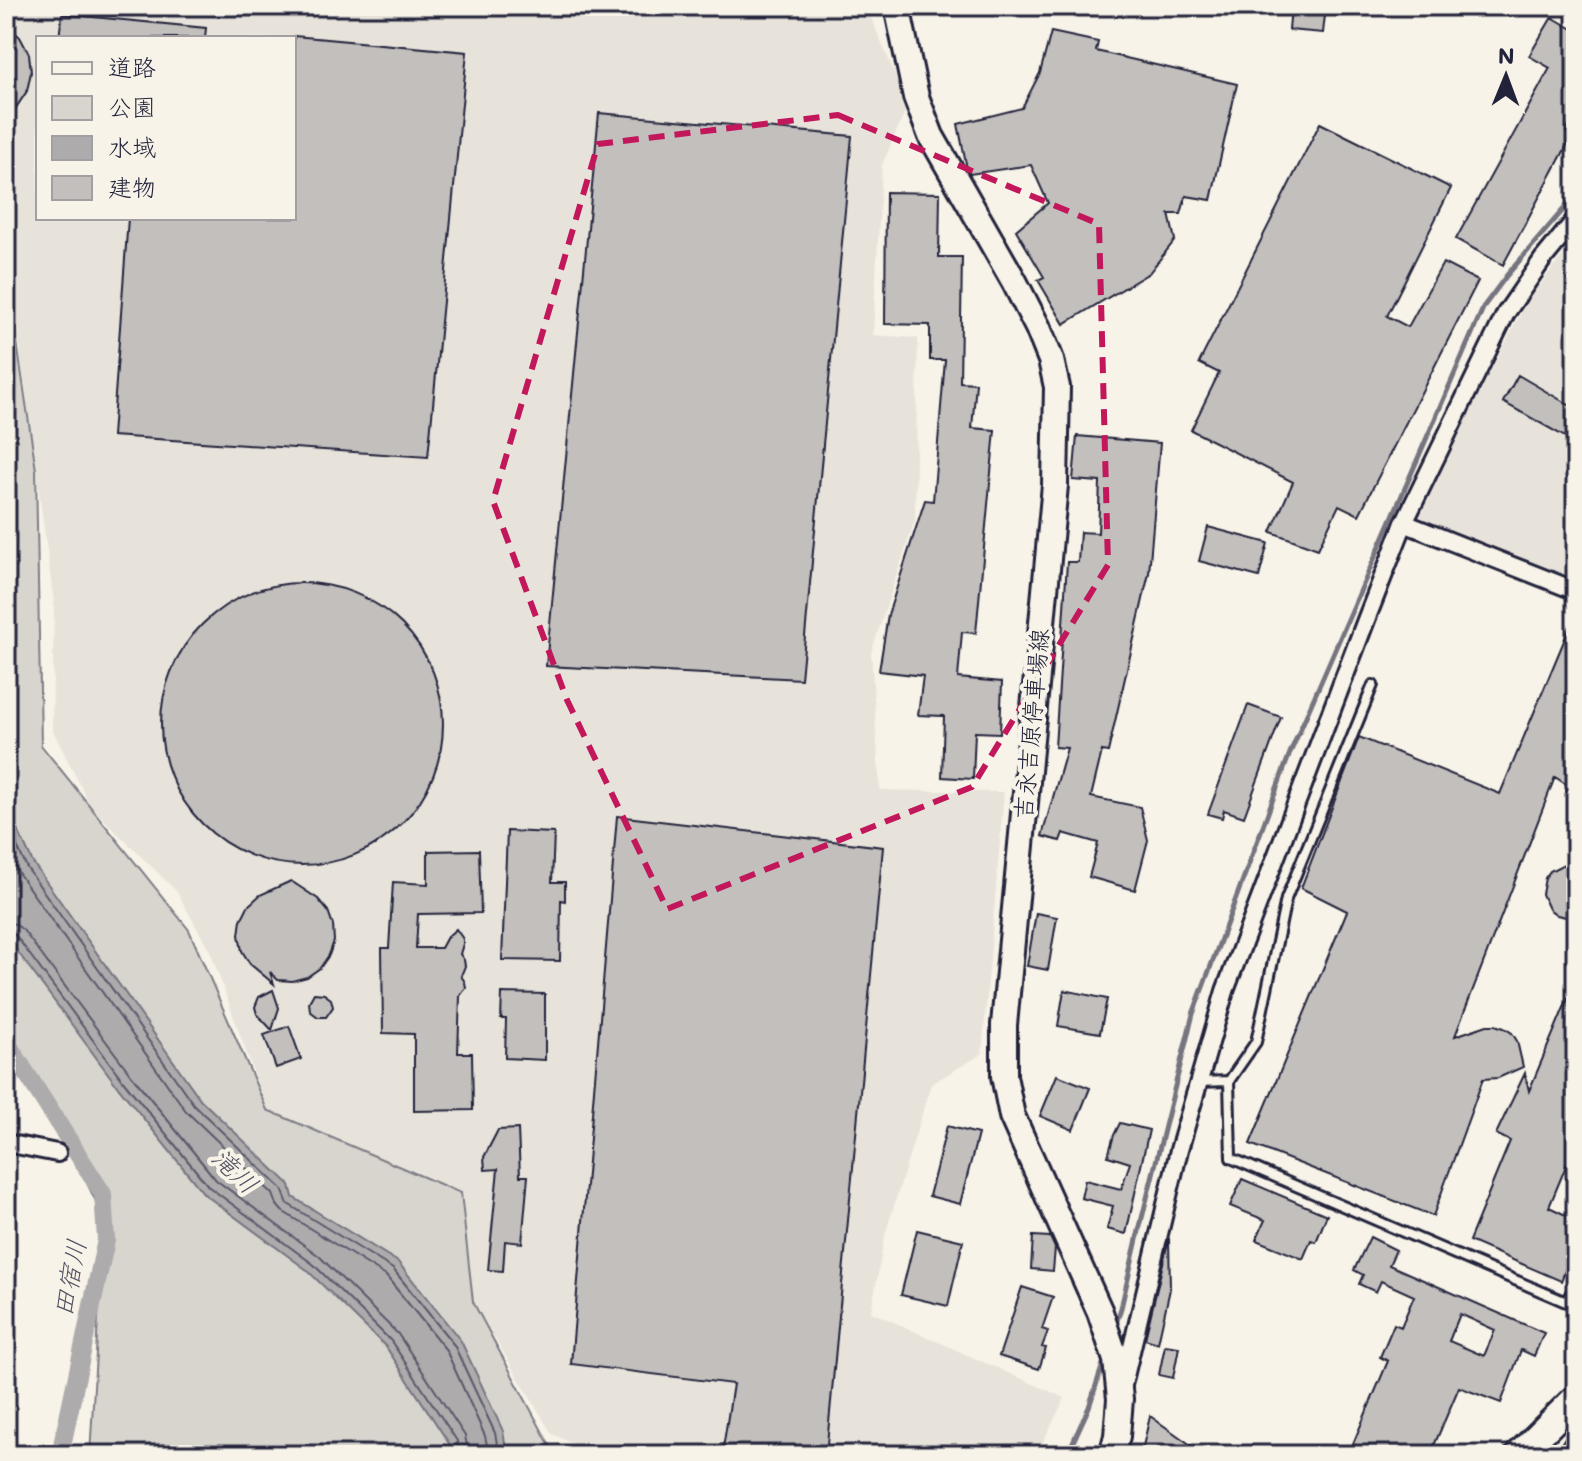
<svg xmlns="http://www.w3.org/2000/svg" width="1582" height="1461" viewBox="0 0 1582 1461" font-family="Mali,'Klee One',sans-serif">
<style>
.built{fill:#e7e3db;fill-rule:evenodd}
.green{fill:#d8d5cf;stroke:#7d7c85;stroke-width:2}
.water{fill:#aeabad;stroke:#76747f;stroke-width:2}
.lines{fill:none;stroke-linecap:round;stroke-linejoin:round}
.shore{stroke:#5a5969;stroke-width:2}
.stream{stroke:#76747f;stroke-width:5}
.canal{stroke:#aeabad;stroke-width:18}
.building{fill:#c2bfbd;stroke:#22223b;stroke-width:2;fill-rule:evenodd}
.lane-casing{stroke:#22223b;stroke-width:14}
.street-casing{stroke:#22223b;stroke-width:22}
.secondary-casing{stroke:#22223b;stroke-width:30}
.primary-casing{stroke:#22223b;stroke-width:32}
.lane{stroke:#f7f3e8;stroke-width:8}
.street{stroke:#f7f3e8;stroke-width:16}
.secondary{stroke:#f7f3e8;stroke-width:24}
.primary{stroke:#f7f3e8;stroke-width:26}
.marked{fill:none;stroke:#c2185b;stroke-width:6;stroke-dasharray:16 10;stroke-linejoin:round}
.labels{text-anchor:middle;stroke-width:8;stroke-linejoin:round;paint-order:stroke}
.street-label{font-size:24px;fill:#22223b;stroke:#f7f3e8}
.water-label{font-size:26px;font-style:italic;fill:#535263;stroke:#f7f3e8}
</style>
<rect width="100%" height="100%" fill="#f7f3e8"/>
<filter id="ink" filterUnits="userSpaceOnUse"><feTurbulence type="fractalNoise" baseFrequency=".0125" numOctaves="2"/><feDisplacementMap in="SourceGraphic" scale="16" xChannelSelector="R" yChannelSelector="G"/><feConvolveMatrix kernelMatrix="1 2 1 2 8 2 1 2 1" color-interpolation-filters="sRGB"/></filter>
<g filter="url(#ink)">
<path class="built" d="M 6,6 L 866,6 L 908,105 L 882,165 L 873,335 L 918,338 L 915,520 L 871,653 L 880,790 L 1004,792 L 982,1054 L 931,1084 L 885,1235 L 871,1312 L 1065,1398 L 1036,1455 L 596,1455 L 552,1434 L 473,1302 L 448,1187 L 267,1110 L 210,951 L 177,892 L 91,807 L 52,729 L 54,603 L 6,248 ZM 38,38 L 294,38 L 294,218 L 38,218 Z
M 1576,238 L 1576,591 L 1411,526 L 1526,303 Z"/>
<path class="green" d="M 6,269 L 36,470 L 41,745 L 189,930 L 267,1110 L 461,1193 L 473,1302 L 555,1455 L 90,1455 L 104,1218 L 60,1128 L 6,1030 Z"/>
<path class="water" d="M 6,774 L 16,826 L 33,863 L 201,1100 L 290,1185 L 293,1197 L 398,1262 L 461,1341 L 503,1431 L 507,1455 L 452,1455 L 450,1445 L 386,1347 L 307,1270 L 204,1194 L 115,1083 L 6,936 Z"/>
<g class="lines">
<path class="shore" d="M 6,817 L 9,829 L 27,868 L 194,1105 L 282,1189 L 288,1204 L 393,1269 L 454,1345 L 495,1433 L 499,1455
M 6,848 L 19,874 L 186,1111 L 273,1194 L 277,1205 L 282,1211 L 386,1276 L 446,1350 L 485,1436 L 489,1455
M 6,922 L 15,924 L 23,930 L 129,1072 L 216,1180 L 319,1256 L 398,1334 L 465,1436 L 469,1455
M 6,933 L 12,933 L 16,936 L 121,1078 L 209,1187 L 313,1264 L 391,1341 L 457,1441 L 459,1455"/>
<path class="stream" d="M 1114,1330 L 1121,1308 L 1142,1218 L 1193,1014 L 1290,753 L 1484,306 L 1507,275 L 1576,195
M 1067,1455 L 1089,1407 L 1105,1358"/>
<path class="canal" d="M 6,1041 L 103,1194 L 106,1240 L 60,1455"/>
</g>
<path class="building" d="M 1291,6 L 1326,6 L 1323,33 L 1289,30 Z
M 62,14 L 206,28 L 205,38 L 59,38 Z
M 1552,17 L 1576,31 L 1576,113 L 1566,132 L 1572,136 L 1503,265 L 1456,239 L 1550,68 L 1529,56 Z
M 6,24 L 20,37 L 29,54 L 31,72 L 27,91 L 6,123 Z
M 1051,32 L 1098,42 L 1096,51 L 1237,84 L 1211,200 L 1186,196 L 1181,214 L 1169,214 L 1175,240 L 1149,273 L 1064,324 L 1038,280 L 1044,277 L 1016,230 L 1048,203 L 1031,165 L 970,174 L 967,169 L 958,124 L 1022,108 L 1040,73 Z
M 294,36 L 467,52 L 428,457 L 112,436 L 128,218 L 294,218 Z
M 599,113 L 852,136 L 801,679 L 546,666 Z
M 1320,123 L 1451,188 L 1387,316 L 1408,327 L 1443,263 L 1478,281 L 1359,515 L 1339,505 L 1318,549 L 1271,532 L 1293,482 L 1191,430 L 1219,373 L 1199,363 Z
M 886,192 L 940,193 L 939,257 L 962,257 L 960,382 L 976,383 L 972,428 L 995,430 L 976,633 L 962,632 L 958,678 L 1002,682 L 1000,733 L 975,732 L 973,779 L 942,777 L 944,716 L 918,715 L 923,676 L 879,671 L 888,615 L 925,500 L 933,501 L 945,360 L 930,360 L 930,325 L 885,324 Z
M 1518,375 L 1576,409 L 1576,443 L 1503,402 Z
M 1077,436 L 1160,443 L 1149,573 L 1108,752 L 1102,751 L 1091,797 L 1140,807 L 1148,840 L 1135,890 L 1089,877 L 1098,843 L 1063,833 L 1060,841 L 1042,836 L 1067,748 L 1055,747 L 1067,562 L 1078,562 L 1080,532 L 1098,533 L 1100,482 L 1073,480 Z
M 1208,527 L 1268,543 L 1259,577 L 1199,561 Z
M161 724a141 141 0 1 1 282 0a141 141 0 1 1-282 0Z
M 1576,612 L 1576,762 L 1567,785 L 1555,777 L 1455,1036 L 1487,1025 L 1495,1025 L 1504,1028 L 1512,1033 L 1517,1041 L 1523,1067 L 1498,1078 L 1483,1079 L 1433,1216 L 1250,1144 L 1347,911 L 1301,888 L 1359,737 L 1500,794 Z
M 1248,705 L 1281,717 L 1244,817 L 1224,810 L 1222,818 L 1208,814 Z
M 617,816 L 883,847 L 826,1455 L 722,1455 L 733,1384 L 571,1364 Z
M 507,831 L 554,833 L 552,882 L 565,882 L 565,901 L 561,900 L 560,961 L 502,960 Z
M 479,850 L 481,913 L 418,914 L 416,948 L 441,948 L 447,937 L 456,929 L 463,939 L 463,944 L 460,954 L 464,960 L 465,966 L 461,976 L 465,982 L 466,988 L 460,996 L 458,1053 L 472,1053 L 473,1110 L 414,1111 L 414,1034 L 383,1033 L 382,948 L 389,948 L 393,882 L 428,884 L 428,851 Z
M 1564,864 L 1576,864 L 1576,917 L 1566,917 L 1557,915 L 1549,909 L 1542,894 L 1545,878 L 1550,871 Z
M 291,881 L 318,899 L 328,911 L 333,925 L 334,941 L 329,955 L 320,968 L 307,977 L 292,981 L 278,980 L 270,972 L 274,984 L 250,964 L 242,951 L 239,935 L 241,920 L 248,906 L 260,895 Z
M 1036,913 L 1057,917 L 1048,970 L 1027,966 Z
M 1576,979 L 1576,1142 L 1549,1207 L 1576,1220 L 1576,1243 L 1561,1281 L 1469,1241 L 1510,1141 L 1496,1134 L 1525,1073 L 1529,1091 Z
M 273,990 L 279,1008 L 272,1030 L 257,1014 L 255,1007 L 259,997 Z
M 1064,990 L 1107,999 L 1100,1033 L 1058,1026 Z
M 314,993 L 324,994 L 331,999 L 333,1007 L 326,1017 L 318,1017 L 310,1011 L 309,1002 Z
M 502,993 L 545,994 L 545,1060 L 505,1058 L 506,1019 L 501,1019 Z
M 289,1026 L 301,1059 L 276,1068 L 264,1035 Z
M 1057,1075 L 1090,1088 L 1073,1130 L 1040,1116 Z
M 1120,1123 L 1149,1130 L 1126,1234 L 1107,1229 L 1113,1206 L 1081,1198 L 1085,1180 L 1121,1189 L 1130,1163 L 1108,1156 L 1114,1135 Z
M 947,1126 L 978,1134 L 960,1204 L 929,1196 Z
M 518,1129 L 520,1176 L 528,1176 L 522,1243 L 505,1241 L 503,1271 L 488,1270 L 498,1169 L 485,1170 L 484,1157 L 498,1130 Z
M 1242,1179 L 1327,1215 L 1316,1242 L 1311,1240 L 1303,1259 L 1256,1240 L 1265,1220 L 1230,1206 Z
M 917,1230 L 963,1241 L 948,1306 L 901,1295 Z
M 1033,1236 L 1050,1237 L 1055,1248 L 1053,1271 L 1031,1269 Z
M 1370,1237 L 1396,1250 L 1389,1265 L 1544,1333 L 1534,1356 L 1521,1350 L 1501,1403 L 1459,1387 L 1430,1455 L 1371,1455 L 1352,1446 L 1388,1361 L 1380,1357 L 1394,1324 L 1401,1327 L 1414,1296 L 1381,1281 L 1376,1292 L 1359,1284 L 1363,1275 L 1354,1270 ZM 1460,1314 L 1495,1330 L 1484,1356 L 1449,1341 Z
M 1169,1238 L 1170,1289 L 1158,1343 L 1145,1339 Z
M 1022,1287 L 1053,1297 L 1042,1329 L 1048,1331 L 1042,1347 L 1046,1348 L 1039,1369 L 999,1356 Z
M 1165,1345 L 1179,1347 L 1173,1378 L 1159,1375 Z
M 1150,1416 L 1205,1455 L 1141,1455 Z
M 1576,1421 L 1576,1455 L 1554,1455 L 1575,1422 Z"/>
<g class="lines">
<defs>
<path id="lane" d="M 1229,1081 L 1256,1042 L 1286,899 L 1373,685
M 1198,1082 L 1229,1081 L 1231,1158 L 1566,1302 L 1576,1284"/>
<path id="street" d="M 1404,523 L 1576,591
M 6,1143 L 57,1153
M 1123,1385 L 1179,1150 L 1225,991 L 1366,620 L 1404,523 L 1506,313 L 1543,259 L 1576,219"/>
<path id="secondary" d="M 897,6 L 916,97 L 931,136 L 1014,281 L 1038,328 L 1051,360 L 1057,387 L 1055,485 L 1004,1025 L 1004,1076 L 1012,1116 L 1100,1312 L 1116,1360 L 1120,1399 L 1117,1436 L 1112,1455"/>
<path id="primary" d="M 1519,1455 L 1576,1398"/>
</defs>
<use href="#lane" class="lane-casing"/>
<use href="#street" class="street-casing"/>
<use href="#secondary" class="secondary-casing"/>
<use href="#primary" class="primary-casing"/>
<use href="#lane" class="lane"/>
<use href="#street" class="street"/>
<use href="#secondary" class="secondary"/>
<use href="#primary" class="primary"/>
</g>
</g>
<path class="marked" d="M 838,115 L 1099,224 L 1108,565 L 972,787 L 667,909 L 567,700 L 493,501 L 598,144 Z"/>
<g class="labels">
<g class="street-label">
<text transform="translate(1032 724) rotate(-85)" y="8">吉永吉原停車場線</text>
</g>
<g class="water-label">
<text transform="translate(235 1171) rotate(44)" y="9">滝川</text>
<text transform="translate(70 1278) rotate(-79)" y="9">田宿川</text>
</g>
</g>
<rect width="1582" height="1461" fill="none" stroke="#f7f3e8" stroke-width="32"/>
<rect x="16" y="16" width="1550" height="1429" fill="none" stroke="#22223b" stroke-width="3" filter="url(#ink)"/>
<rect x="36" y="36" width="260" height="184" fill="#f7f3e8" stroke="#a29fa3" stroke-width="2"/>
<rect x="52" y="62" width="40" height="12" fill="#f7f3e8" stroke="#a29fa3" stroke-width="2"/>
<text x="108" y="76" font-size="24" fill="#22223b">道路</text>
<rect x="52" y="96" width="40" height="24" fill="#d8d5cf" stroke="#a29fa3" stroke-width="2"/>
<text x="108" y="116" font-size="24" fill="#22223b">公園</text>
<rect x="52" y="136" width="40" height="24" fill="#aeabad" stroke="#a29fa3" stroke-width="2"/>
<text x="108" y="156" font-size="24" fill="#22223b">水域</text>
<rect x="52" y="176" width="40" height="24" fill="#c2bfbd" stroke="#a29fa3" stroke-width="2"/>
<text x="108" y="196" font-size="24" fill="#22223b">建物</text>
<g transform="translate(1506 76) rotate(1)" stroke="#f7f3e8" stroke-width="6" paint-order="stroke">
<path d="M0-6L14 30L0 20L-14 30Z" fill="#22223b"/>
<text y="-12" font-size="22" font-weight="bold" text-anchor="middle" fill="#22223b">N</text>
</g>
</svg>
